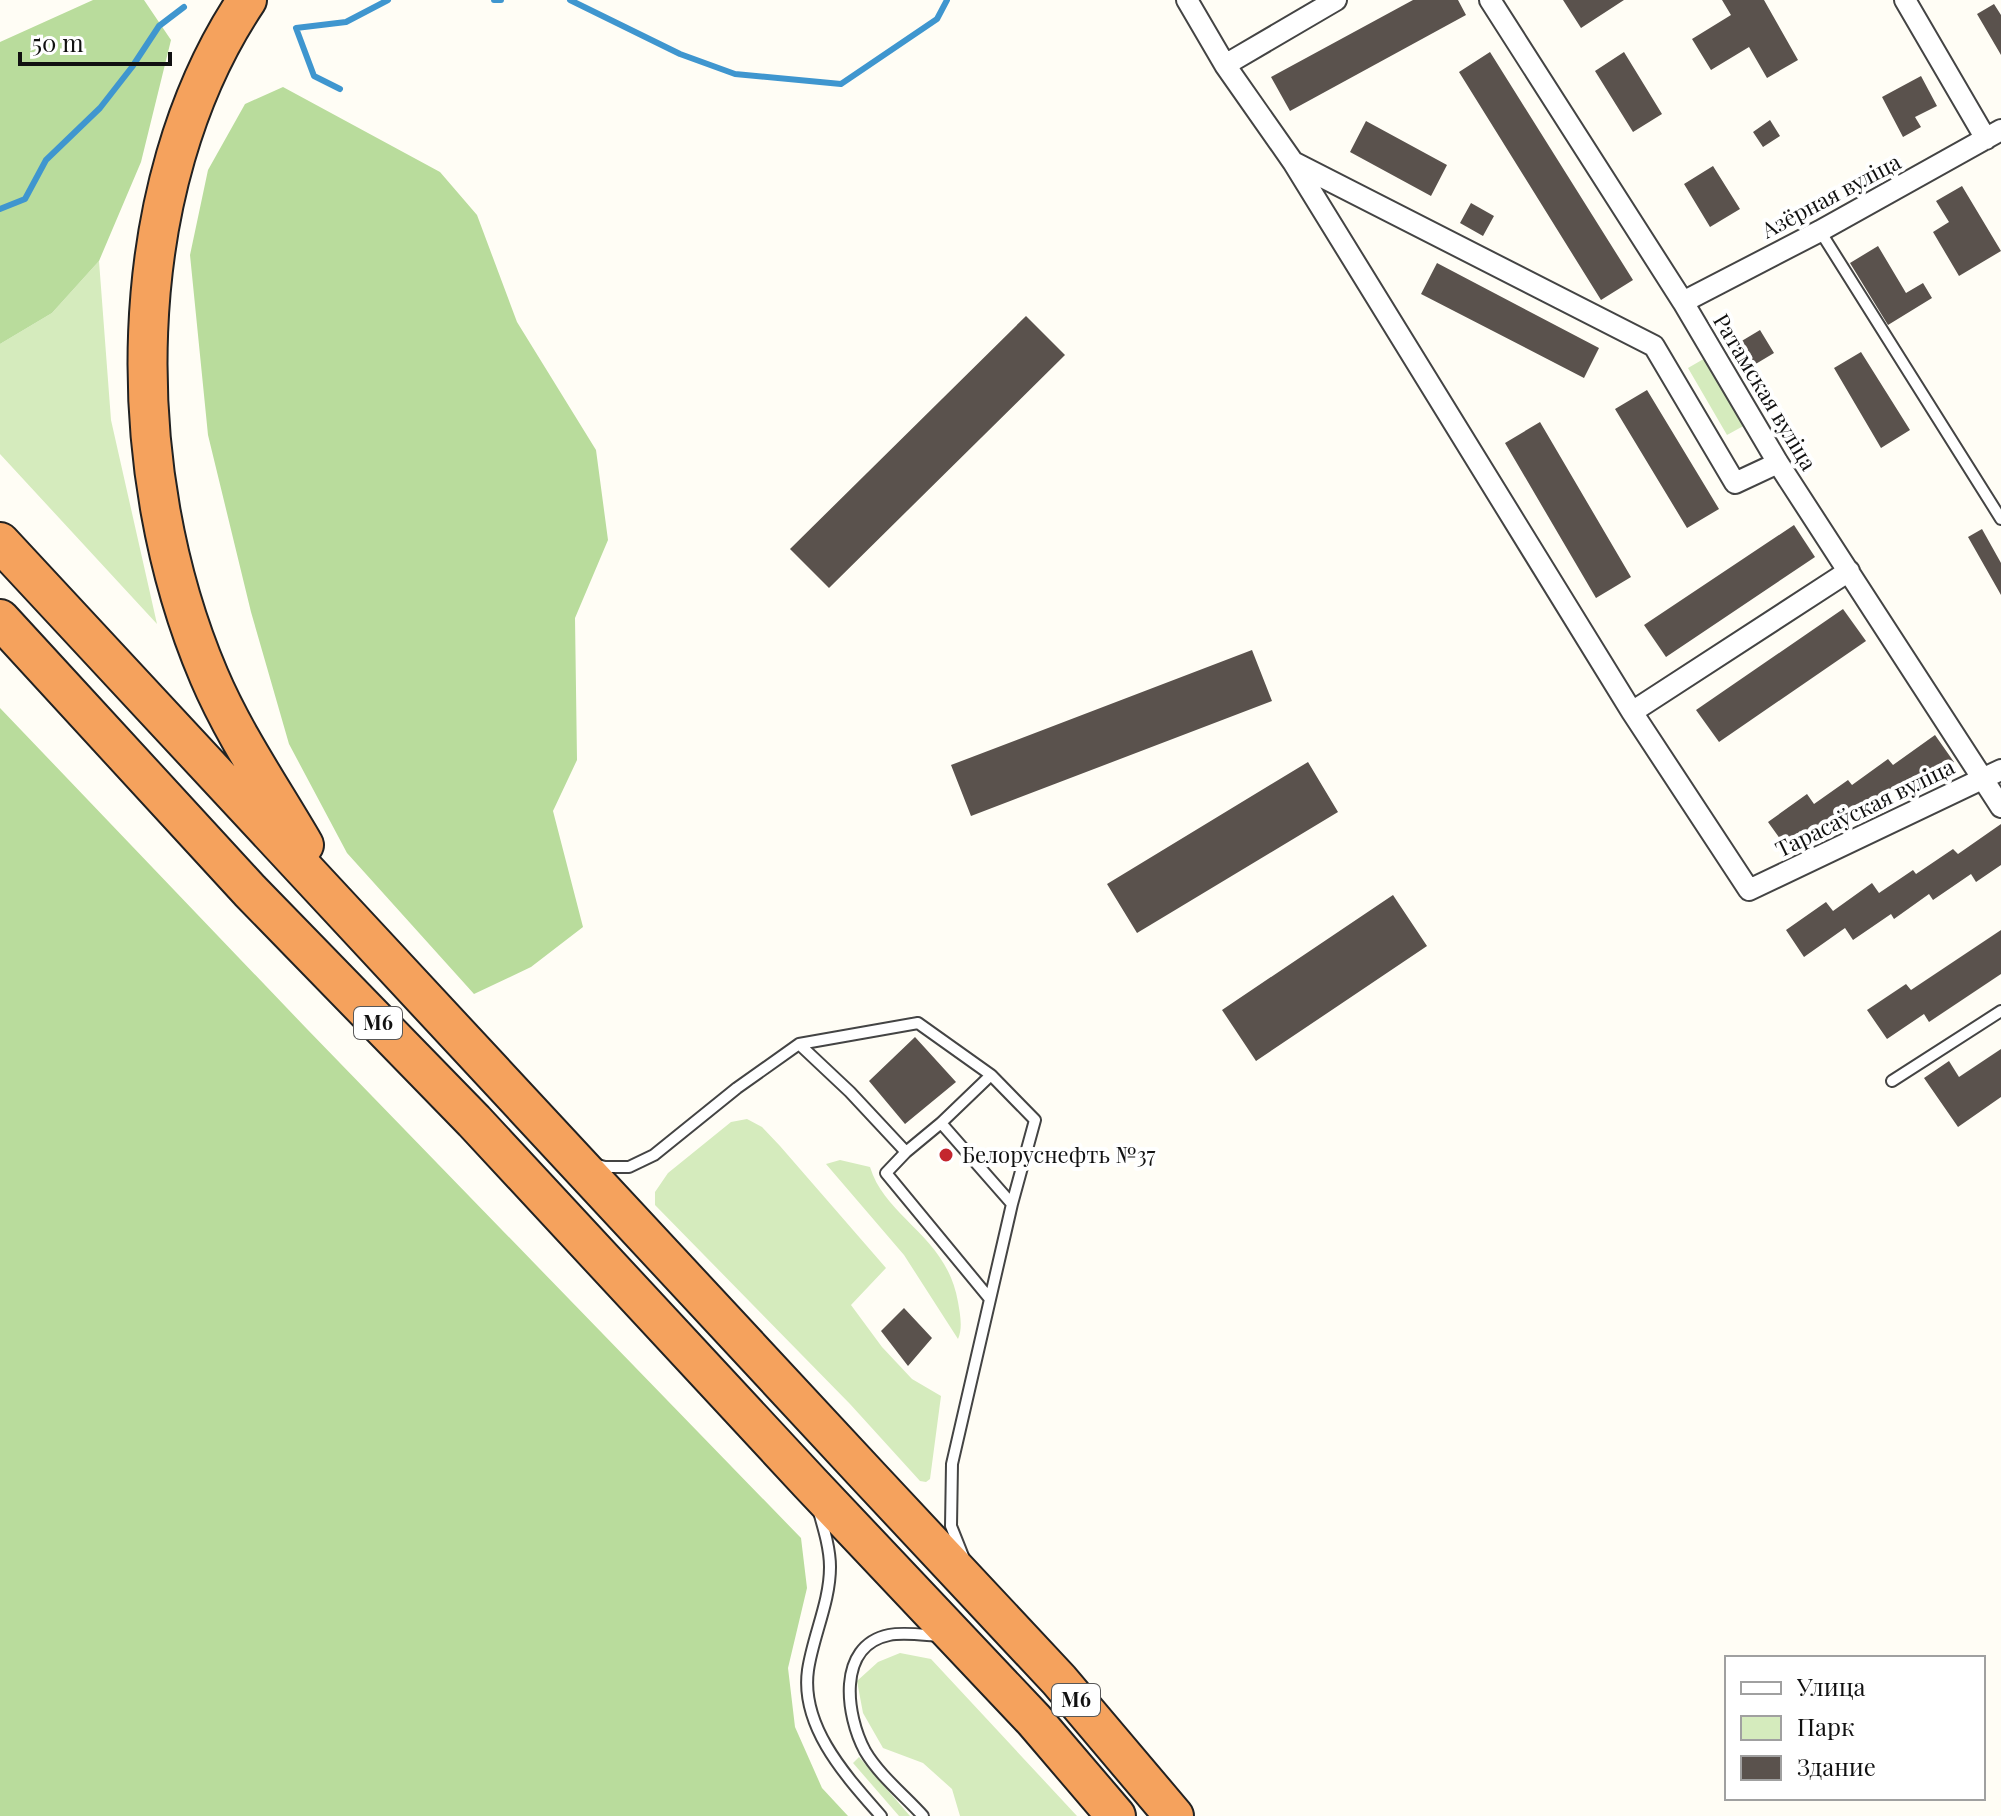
<svg xmlns="http://www.w3.org/2000/svg" width="2001" height="1816" viewBox="0 0 2001 1816" font-family="'Playfair Display',serif">
<style>
.green{fill:#d5ebbd}
.forest{fill:#b9dc9c}
.lines{fill:none;stroke-linecap:round;stroke-linejoin:round}
.stream{stroke:#3f96cf;stroke-width:6}
.building{fill:#5a524d}
.lane-casing{stroke:#444;stroke-width:14}
.street-casing{stroke:#444;stroke-width:24}
.highway-casing{stroke:#222;stroke-width:42}
.lane{stroke:#fff;stroke-width:10}
.street{stroke:#fff;stroke-width:20}
.highway{stroke:#f5a25d;stroke-width:38}
.poi-dot{fill:#c4262e;stroke:#fff;stroke-width:3}
.labels{text-anchor:middle;stroke-width:8;stroke-linejoin:round;paint-order:stroke}
.shield{fill:#fff;stroke:#585858;stroke-width:2}
.shield-label{font-size:20px;font-weight:bold;fill:#111}
.street-label{font-size:22px;fill:#111;stroke:#fff}
.poi-label{font-size:22px;fill:#111;stroke:#fff;text-anchor:start}
</style>
<rect width="100%" height="100%" fill="#fffdf5"/>
<path class="green" d="M 99,261 L 111,420 L 157,624 L 0,454 L 0,344 L 52,313 Z
M 1707,357 L 1747,424 L 1727,435 L 1688,368 Z
M 747,1119 L 762,1127 L 780,1146 L 886,1268 L 851,1305 L 882,1347 L 912,1379 L 941,1396 L 930,1479 L 926,1482 L 920,1481 L 850,1404 L 655,1205 L 655,1192 L 668,1173 L 731,1122 Z
M 840,1160 L 870,1167 C 886,1219 947,1236 958,1302 C 960,1314 963,1328 958,1339 L 904,1255 L 826,1164 Z
M 900,1653 L 931,1659 L 1077,1816 L 960,1816 L 952,1789 L 923,1763 L 883,1748 L 863,1713 L 857,1681 L 878,1662 Z
M 859,1757 L 910,1816 L 899,1816 L 853,1763 Z"/>
<path class="forest" d="M 93,0 L 144,0 L 171,40 L 141,162 L 99,261 L 52,313 L 0,344 L 0,42 Z
M 283,87 L 440,172 L 477,215 L 517,322 L 596,450 L 608,540 L 575,618 L 577,760 L 553,811 L 583,927 L 531,967 L 474,994 L 347,853 L 289,744 L 251,612 L 208,435 L 190,255 L 208,170 L 245,104 Z
M 0,708 L 307,1029 L 801,1538 L 807,1588 L 788,1668 L 795,1727 L 822,1788 L 848,1816 L 0,1816 Z"/>
<g class="lines">
<path class="stream" d="M 494,0 L 501,0
M 570,0 L 680,54 L 735,74 L 841,84 L 937,19 L 947,0
M 340,89 L 314,76 L 296,28 L 346,22 L 388,0
M 0,209 L 25,199 L 46,160 L 100,108 L 132,67 L 159,26 L 184,7"/>
</g>
<path class="building" d="M 1413,0 L 1458,0 L 1466,15 L 1290,111 L 1271,77 Z
M 1563,0 L 1624,0 L 1581,28 Z
M 1722,0 L 1764,0 L 1798,60 L 1767,78 L 1749,47 L 1711,70 L 1692,39 L 1731,15 Z
M 1994,4 L 2001,15 L 2001,55 L 1977,14 Z
M 1490,52 L 1633,280 L 1601,300 L 1459,72 Z
M 1624,52 L 1662,114 L 1633,132 L 1595,71 Z
M 1921,76 L 1937,106 L 1915,117 L 1921,127 L 1903,137 L 1882,97 Z
M 1770,120 L 1780,136 L 1763,147 L 1753,132 Z
M 1366,121 L 1447,165 L 1431,196 L 1350,152 Z
M 1713,166 L 1740,209 L 1710,227 L 1684,184 Z
M 1962,186 L 2001,251 L 1959,276 L 1933,232 L 1949,222 L 1936,201 Z
M 1471,203 L 1494,216 L 1483,236 L 1460,223 Z
M 1878,246 L 1906,293 L 1923,283 L 1932,298 L 1888,325 L 1850,263 Z
M 1437,263 L 1599,348 L 1584,378 L 1421,294 Z
M 1026,316 L 1065,355 L 829,588 L 790,549 Z
M 1760,330 L 1774,353 L 1754,365 L 1740,342 Z
M 1861,352 L 1910,430 L 1881,448 L 1834,368 Z
M 1647,390 L 1719,509 L 1687,528 L 1615,409 Z
M 1540,422 L 1631,577 L 1596,598 L 1505,443 Z
M 1794,525 L 1815,557 L 1666,657 L 1644,625 Z
M 1982,529 L 2001,563 L 2001,595 L 1968,537 Z
M 1843,609 L 1866,641 L 1719,742 L 1696,710 Z
M 1252,650 L 1272,701 L 971,816 L 951,765 Z
M 1935,735 L 1954,762 L 1912,792 L 1906,784 L 1868,810 L 1864,805 L 1830,829 L 1826,824 L 1788,850 L 1768,822 L 1807,794 L 1814,804 L 1848,780 L 1852,785 L 1888,759 L 1893,765 Z
M 1308,762 L 1338,812 L 1137,933 L 1107,884 Z
M 2001,824 L 2001,865 L 1976,882 L 1971,874 L 1933,900 L 1929,894 L 1894,919 L 1891,914 L 1853,940 L 1845,928 L 1804,957 L 1786,930 L 1826,902 L 1833,911 L 1872,883 L 1879,893 L 1913,870 L 1916,874 L 1953,849 L 1958,854 Z
M 1393,895 L 1427,946 L 1256,1061 L 1222,1010 Z
M 2001,930 L 2001,974 L 1929,1022 L 1924,1014 L 1887,1039 L 1867,1010 L 1906,984 L 1911,990 Z
M 915,1037 L 956,1082 L 905,1124 L 869,1081 Z
M 2001,1049 L 2001,1097 L 1958,1127 L 1924,1078 L 1949,1061 L 1959,1077 Z
M 904,1308 L 932,1338 L 908,1366 L 881,1331 Z"/>
<g class="lines">
<defs>
<path id="lane" d="M 1820,231 L 2001,519
M 799,1044 L 850,1092 L 906,1152 L 886,1173 L 990,1299
M 1892,1081 L 2001,1011
M 906,1152 L 941,1123
M 594,1164 L 605,1167 L 629,1167 L 654,1155 L 737,1088 L 799,1044 L 918,1023 L 991,1075 L 941,1123 L 1012,1204
M 819,1512 C 824,1529 830,1549 830,1567 C 830,1602 813,1636 808,1670 C 800,1727 847,1777 881,1816
M 963,1556 L 951,1526 L 952,1464 L 1012,1204 L 1035,1120 L 991,1075
M 923,1816 C 905,1796 879,1775 865,1751 C 846,1716 836,1646 889,1635 C 904,1632 923,1635 938,1636"/>
<path id="street" d="M 1187,0 L 1225,65 L 1293,162 L 1632,712 L 1749,890 L 2001,770
M 1490,0 L 1683,302 L 1778,463 L 2001,807
M 1905,0 L 1986,139
M 1225,65 L 1336,0
M 1293,162 L 1654,346 L 1735,483 L 1778,463
M 1683,302 L 1820,231 L 2001,130
M 1632,712 L 1849,571"/>
<path id="highway" d="M 247,0 C 121,188 122,472 209,676 C 234,735 272,790 304,845
M 0,542 L 870,1478 L 1059,1680 L 1174,1816
M 0,619 L 250,891 L 474,1121 L 810,1483 L 1034,1720 L 1116,1816"/>
</defs>
<use href="#lane" class="lane-casing"/>
<use href="#street" class="street-casing"/>
<use href="#highway" class="highway-casing"/>
<use href="#lane" class="lane"/>
<use href="#street" class="street"/>
<use href="#highway" class="highway"/>
</g>
<circle class="poi-dot" cx="946" cy="1155" r="8"/>
<g class="labels">
<g class="shield">
<rect x="354" y="1007" width="48" height="32" rx="6"/>
<rect x="1052" y="1684" width="48" height="32" rx="6"/>
</g>
<g class="shield-label">
<text x="378" y="1030">М6</text>
<text x="1076" y="1707">М6</text>
</g>
<g class="street-label">
<text transform="translate(1831 196) rotate(-28)" y="8">Азёрная вуліца</text>
<text transform="translate(1765 392) rotate(59)" y="8">Ратамская вуліца</text>
<text transform="translate(1865 808) rotate(-26)" y="8">Тарасаўская вуліца</text>
</g>
<g class="poi-label">
<text x="962" y="1163">Белоруснефть №37</text>
</g>
</g>
<rect x="1725" y="1656" width="260" height="144" fill="#ffffff" stroke="#a0a0a0" stroke-width="2"/>
<rect x="1741" y="1682" width="40" height="12" fill="#ffffff" stroke="#a0a0a0" stroke-width="2"/>
<text x="1797" y="1696" font-size="24" fill="#111111">Улица</text>
<rect x="1741" y="1716" width="40" height="24" fill="#d5ebbd" stroke="#a0a0a0" stroke-width="2"/>
<text x="1797" y="1736" font-size="24" fill="#111111">Парк</text>
<rect x="1741" y="1756" width="40" height="24" fill="#5a524d" stroke="#a0a0a0" stroke-width="2"/>
<text x="1797" y="1776" font-size="24" fill="#111111">Здание</text>
<path d="M20 52v12h150v-12" fill="none" stroke="#111111" stroke-width="4"/>
<text x="32" y="52" font-size="24" fill="#111111" stroke="#ffffff" stroke-width="6" paint-order="stroke">50 m</text>
</svg>
